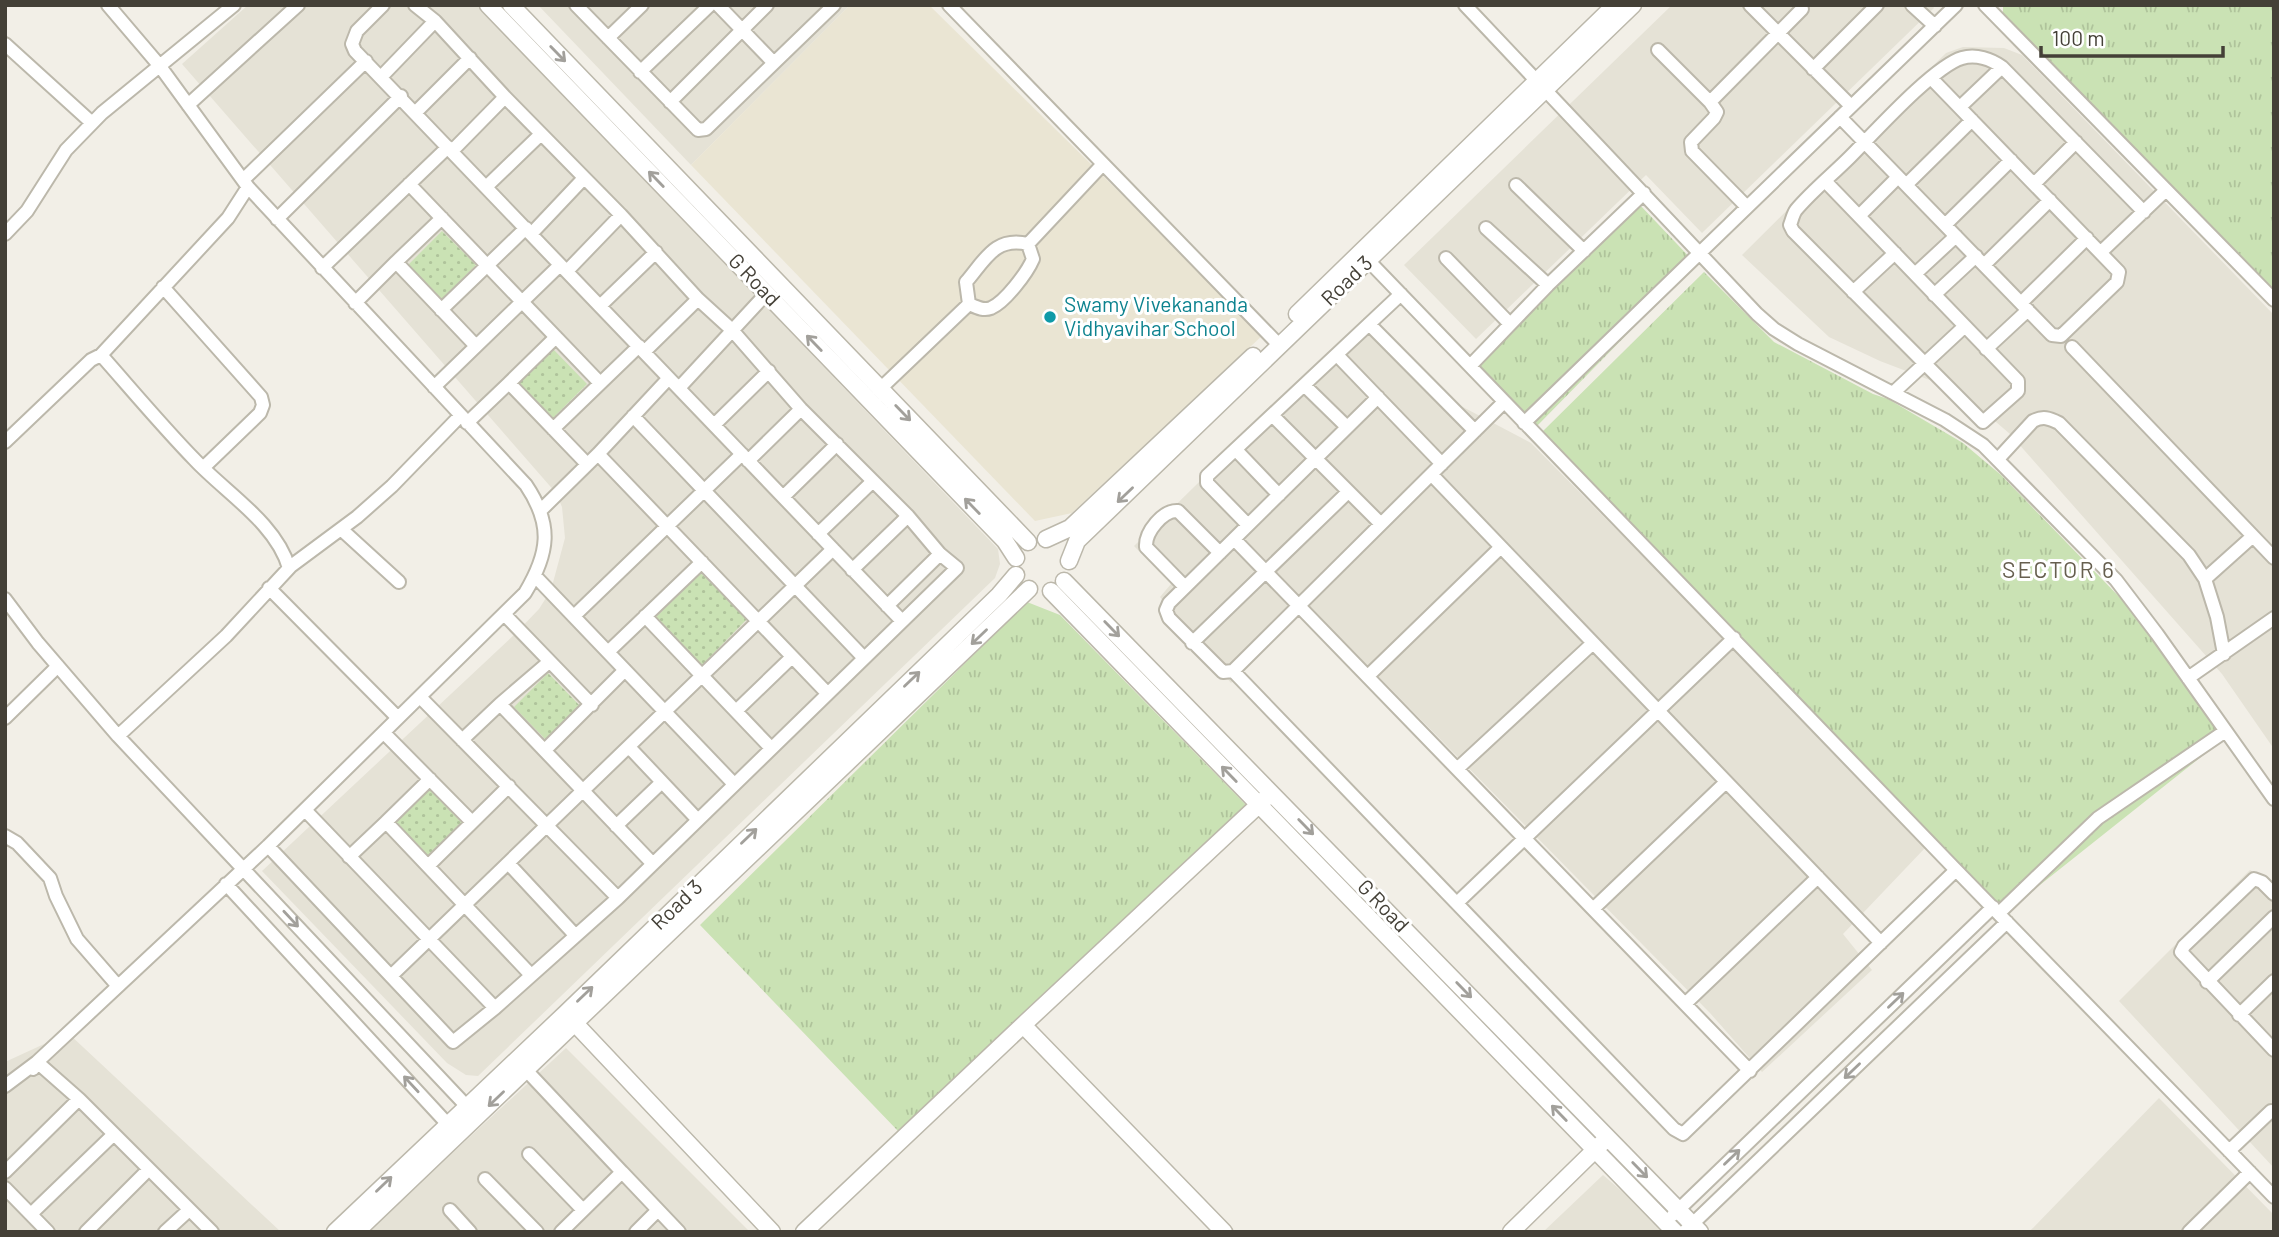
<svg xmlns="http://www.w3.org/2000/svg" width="2279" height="1237" viewBox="0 0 2279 1237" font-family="Barlow,sans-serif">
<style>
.residential{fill:#e5e2d6}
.education{fill:#eae5d3}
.grass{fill:url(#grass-tufts)}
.park{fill:url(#park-dots)}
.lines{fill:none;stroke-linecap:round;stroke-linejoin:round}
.minor-casing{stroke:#bcb8ab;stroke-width:16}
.tertiary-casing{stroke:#bcb8ab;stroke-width:19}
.minor{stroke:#fff;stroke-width:12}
.tertiary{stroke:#fff;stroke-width:16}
.oneway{stroke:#a2a09b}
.culture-dot{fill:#0f9aa8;stroke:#fff;stroke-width:2.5}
.labels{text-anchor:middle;stroke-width:6;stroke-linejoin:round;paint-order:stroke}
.street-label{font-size:21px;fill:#444037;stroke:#fff}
.culture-label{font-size:21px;fill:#0d838f;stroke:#fff;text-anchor:start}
.neighbourhood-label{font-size:23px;letter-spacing:2px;fill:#665f4f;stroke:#fff}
</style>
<defs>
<pattern id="grass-tufts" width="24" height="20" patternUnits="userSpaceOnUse" patternTransform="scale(1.75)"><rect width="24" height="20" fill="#cae2b4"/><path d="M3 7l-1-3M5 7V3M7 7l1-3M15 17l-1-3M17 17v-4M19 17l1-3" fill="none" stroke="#afc39b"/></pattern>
<pattern id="park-dots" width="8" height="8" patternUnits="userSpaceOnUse" patternTransform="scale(1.75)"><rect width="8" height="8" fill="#cae2b4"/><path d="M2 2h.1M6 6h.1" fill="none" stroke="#afc39b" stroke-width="1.8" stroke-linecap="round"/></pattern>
</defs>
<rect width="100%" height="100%" fill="#f2efe7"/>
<path class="residential" d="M 248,5 L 477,5 L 998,549 L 1000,564 L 995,578 L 478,1076 L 466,1075 L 447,1063 L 262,871 L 515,634 L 539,609 L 551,590 L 565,538 L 562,507 L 556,493 L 182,64 Z
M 538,5 L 850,5 L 691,165 Z
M 1672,5 L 1932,5 L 1934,8 L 1702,233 L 1646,175 L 1476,339 L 1404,265 Z
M 1963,47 L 2004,48 L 2022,55 L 2274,315 L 2274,749 L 2222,674 L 2010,434 L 1961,392 L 1880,361 L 1829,337 L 1742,255 L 1946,53 Z
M 1370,314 L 1459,405 L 1531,443 L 1859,775 L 1925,848 L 1843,934 L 1872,970 L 1762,1072 L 1710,1013 L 1309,606 L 1231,683 L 1160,597 L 1171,584 L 1134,546 Z
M 2250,870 L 2274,884 L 2274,1168 L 2119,1001 Z
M 68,1033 L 281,1232 L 5,1232 L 5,1062 Z
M 566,1048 L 750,1232 L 367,1232 Z
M 2159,1098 L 2274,1215 L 2274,1232 L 2029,1232 Z
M 1603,1175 L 1669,1232 L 1543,1232 Z"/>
<path class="education" d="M 850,5 L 929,5 L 1264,334 L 1072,513 L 1035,521 L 691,165 Z"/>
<path class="grass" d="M 2003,5 L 2274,5 L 2274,292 L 2003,13 Z
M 1639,204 L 1696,264 L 1537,426 L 1476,367 Z
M 1704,272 L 1774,342 L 1873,394 L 1888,399 L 1963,443 L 2001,475 L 2132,610 L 2220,733 L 2221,741 L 2006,912 L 1540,434 Z
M 1027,602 L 1060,615 L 1249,808 L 898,1131 L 700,925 Z"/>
<path class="park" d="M 442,231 L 476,265 L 442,299 L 408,265 Z
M 553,349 L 587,384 L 553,418 L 519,383 Z
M 700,572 L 747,619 L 702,665 L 655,618 Z
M 548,673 L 582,708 L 548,742 L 514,707 Z
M 428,788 L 462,823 L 428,857 L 394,822 Z"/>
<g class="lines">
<defs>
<path id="minor" d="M 383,5 L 357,31 L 352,44 L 355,51 L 902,621
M 576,5 L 698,130 L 706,129 L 774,63
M 718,5 L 774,63 L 834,5
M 949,5 L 1280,346
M 1465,5 L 1757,314 L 1774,329 L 1798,344 L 1945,420 L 1983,445 L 2116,580 L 2157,634 L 2274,799
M 1750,5 L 1851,106
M 1912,5 L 1935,26
M 1985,5 L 2274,300
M 608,38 L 642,5
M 5,44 L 92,123
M 1658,50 L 1710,102
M 1813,69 L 1877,5
M 640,72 L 710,5
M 382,76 L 435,21
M 670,102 L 767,5
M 188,105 L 298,5
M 1960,107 L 2002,67
M 416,112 L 470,58
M 1840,117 L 2048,331 L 2052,335 L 2061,336 L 2117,282 L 2119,272 L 1931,78
M 452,151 L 505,97
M 243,180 L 366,61
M 1825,181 L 2018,381 L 2018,391 L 1983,422 L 1793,231 L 1790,225 C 1792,220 1793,214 1796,210 C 1812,191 1832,175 1850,157 C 1873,134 1934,66 1962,58 C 1976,54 1991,59 2002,67 L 2144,212
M 409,184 L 600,383
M 2034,184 L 2076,142
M 1516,185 L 1584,251
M 1906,185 L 1972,120
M 486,187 L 541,134
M 1747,207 L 1692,151 L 1691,142 L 1714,118 L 1717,112 L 1710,102 L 1802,9
M 1859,216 L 1898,177
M 277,219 L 401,96
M 1945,225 L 2011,160
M 1486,228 L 1548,285
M 532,233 L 584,178
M 5,234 L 27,211 L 66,150 L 102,113 L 234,5
M 2101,252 L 2165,191
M 1363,255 L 1956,870 L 2274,1197
M 1446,258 L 1510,324
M 396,262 L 442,218
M 1985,264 L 2050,200
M 322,268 L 448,147
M 568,270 L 621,215
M 1915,274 L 1956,236
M 163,287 L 261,397 L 263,405 L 260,413 L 203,468
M 1853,292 L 1895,253
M 1934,295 L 1976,256
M 355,303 L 396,262 L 476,346
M 2021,303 L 2087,238
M 969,304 C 976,307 983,311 991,308 C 1005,302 1027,273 1033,259 L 1028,244
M 601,305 L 656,252
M 441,310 L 526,228
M 1369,324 L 1475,431
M 2072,347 L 2274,558
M 1986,349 L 2028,310
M 644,352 L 698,299
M 101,355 L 228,218 L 248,187
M 1337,355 L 1442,464
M 1470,366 L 1548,285 L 1644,193
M 509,383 L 556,337
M 1304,385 L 1347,427
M 434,387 L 560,265
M 679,388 L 766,294
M 880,389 L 969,304 L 966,282 C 985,260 995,236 1028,244 L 1103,164
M 1893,393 L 1965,326
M 1378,397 L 1169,603 L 1166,610 L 1169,618 L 1223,672 L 1233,671 L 1504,402
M 1272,415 L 1381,524
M 633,416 L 864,658
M 467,423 L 509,383 L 587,464
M 1524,423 L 1956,5
M 714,425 L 769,371
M 553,429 L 639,346
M 5,442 L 91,360 L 101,355 C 132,390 162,426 195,460 C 226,493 276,523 289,568
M 1236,450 L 1279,495
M 598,454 L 827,693
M 1998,459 L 2033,421 C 2043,416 2049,418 2059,423 L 2189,555 L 2205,579 L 2217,617 L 2224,654
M 748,461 L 801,409
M 1432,475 L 1881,943
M 783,497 L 837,444
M 541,510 L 598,454 L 668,379
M 1248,525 L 1207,483 L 1207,476 L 1401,294
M 341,529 L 399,582
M 818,534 L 873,481
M 1234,539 L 1750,1071
M 852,570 L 908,516
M 535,576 L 734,784
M 2205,579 L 2253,536
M 1185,587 L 1146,547 C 1145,532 1163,510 1178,511 L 1220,553
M 269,588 L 398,718
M 5,599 L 38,643 L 118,736 L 473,1113
M 887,606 L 940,554
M 504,614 L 592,705
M 574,616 L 742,454
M 645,616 L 770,747
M 1192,643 L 1348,492
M 608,652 L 702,562
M 1233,671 L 1674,1129 L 1683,1134 L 1956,870
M 1368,676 L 1501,547
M 2188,678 L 2274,618
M 420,697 L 618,898
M 500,704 L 549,662
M 736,711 L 792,657
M 5,718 L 58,666
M 384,733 L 472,822
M 118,736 L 226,636 L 291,566 L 357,517 L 392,486 L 460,416
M 462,740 L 500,704 L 653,864
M 629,747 L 697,819
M 545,750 L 625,670
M 1457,769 L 1593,643
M 305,810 L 495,1008
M 386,822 L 430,779
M 616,826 L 662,782
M 5,836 L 17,843 L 50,878 L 56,896 L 77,939 L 117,985
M 268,846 L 453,1042 L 495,1008 L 618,898 L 957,568 L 940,554 L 908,516 L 801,409 L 732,330 L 698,299 L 621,215 L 505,97 L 435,21 L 415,5
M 349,857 L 386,822 L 531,975
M 508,863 L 575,935
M 428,866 L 509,786
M 226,884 L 454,1131
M 2274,894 L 2262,882 L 2254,879 L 2184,946 L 2181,952 L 2274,1050
M 1458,902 L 1734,638
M 1593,909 L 1726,782
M 1999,913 L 2098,818 L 2224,732
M 392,975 L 833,549
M 2207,982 L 2274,917
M 1685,1004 L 1818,877
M 2239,1015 L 2274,981
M 33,1069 L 37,1062 L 79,1099 L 212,1232
M 526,1070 L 622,1172
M 5,1086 L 37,1062 L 268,846 L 525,593 C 549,553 553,525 526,485 L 248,187 L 159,65 L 108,5
M 2229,1151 L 2271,1111
M 529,1154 L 583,1210
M 5,1172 L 79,1099
M 485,1179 L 537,1232
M 5,1188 L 48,1232
M 450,1210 L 470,1232
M 31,1214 L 114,1134
M 1673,1215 L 1993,907
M 86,1232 L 149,1169
M 165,1232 L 189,1210
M 561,1232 L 622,1172 L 679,1232
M 636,1232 L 658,1210
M 1684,1232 L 2007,922
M 2189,1232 L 2250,1172"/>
<path id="tertiary" d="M 488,5 L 1005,541 L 1016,558
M 511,5 L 1028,542
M 1297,314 L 1615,5
M 1046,539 L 1070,528 L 1253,356
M 1069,561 L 1077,541 L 1633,5
M 1064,581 L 1700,1232
M 1051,591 L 1675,1232
M 569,1017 L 772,1232
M 1023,1025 L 1267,797
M 335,1232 L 566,1013 L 999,595 L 1016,575
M 356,1232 L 1029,589
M 804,1232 L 1023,1025 L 1224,1232
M 1511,1232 L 1602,1143"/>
</defs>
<use href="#minor" class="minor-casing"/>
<use href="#tertiary" class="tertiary-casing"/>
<use href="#minor" class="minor"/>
<use href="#tertiary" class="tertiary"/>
</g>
<defs><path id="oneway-shaft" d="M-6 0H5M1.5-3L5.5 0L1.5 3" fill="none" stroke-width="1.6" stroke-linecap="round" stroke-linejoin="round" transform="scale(1.75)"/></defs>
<g class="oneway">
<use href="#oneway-shaft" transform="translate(558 54) rotate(46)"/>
<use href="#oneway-shaft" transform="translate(656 179) rotate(-134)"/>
<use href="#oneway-shaft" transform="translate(814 343) rotate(-134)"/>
<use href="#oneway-shaft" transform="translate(903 413) rotate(46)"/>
<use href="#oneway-shaft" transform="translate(1125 495) rotate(136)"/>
<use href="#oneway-shaft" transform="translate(972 506) rotate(-134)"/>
<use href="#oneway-shaft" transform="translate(1112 629) rotate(46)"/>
<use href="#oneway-shaft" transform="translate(979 637) rotate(136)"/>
<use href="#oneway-shaft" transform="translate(912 679) rotate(-44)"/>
<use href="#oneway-shaft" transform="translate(1229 774) rotate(-134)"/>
<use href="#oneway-shaft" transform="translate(1306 827) rotate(46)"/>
<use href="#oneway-shaft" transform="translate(749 836) rotate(-44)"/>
<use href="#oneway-shaft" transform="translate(291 919) rotate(47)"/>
<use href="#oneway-shaft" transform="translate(1464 990) rotate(46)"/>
<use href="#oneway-shaft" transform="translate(585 994) rotate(-44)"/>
<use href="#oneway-shaft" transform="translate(1896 1000) rotate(-44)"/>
<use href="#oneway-shaft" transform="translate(1852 1071) rotate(136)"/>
<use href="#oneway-shaft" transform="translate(411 1084) rotate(-133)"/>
<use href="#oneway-shaft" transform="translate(496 1099) rotate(136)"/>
<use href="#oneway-shaft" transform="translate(1559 1113) rotate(-134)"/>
<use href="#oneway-shaft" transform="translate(1732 1157) rotate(-44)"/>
<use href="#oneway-shaft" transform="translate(1640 1170) rotate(46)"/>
<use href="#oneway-shaft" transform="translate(384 1184) rotate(-44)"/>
</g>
<circle class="culture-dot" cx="1050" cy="317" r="7"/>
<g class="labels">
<g class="street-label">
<text transform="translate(754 280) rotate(46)" y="7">G Road</text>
<text transform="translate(1347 281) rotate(-44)" y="7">Road 3</text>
<text transform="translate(677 905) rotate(-44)" y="7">Road 3</text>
<text transform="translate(1383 906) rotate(46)" y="7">G Road</text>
</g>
<g class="culture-label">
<text x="1064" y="312">Swamy Vivekananda<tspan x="1064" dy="24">Vidhyavihar School</tspan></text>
</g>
<g class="neighbourhood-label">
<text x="2059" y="578">SECTOR 6</text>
</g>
</g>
<rect width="2279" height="1237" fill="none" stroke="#444037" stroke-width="14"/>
<path d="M2041 46v10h182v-10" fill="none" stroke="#444037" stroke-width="3.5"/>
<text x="2052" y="46" font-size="21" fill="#444037" stroke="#ffffff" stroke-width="5" paint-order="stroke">100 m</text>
</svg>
